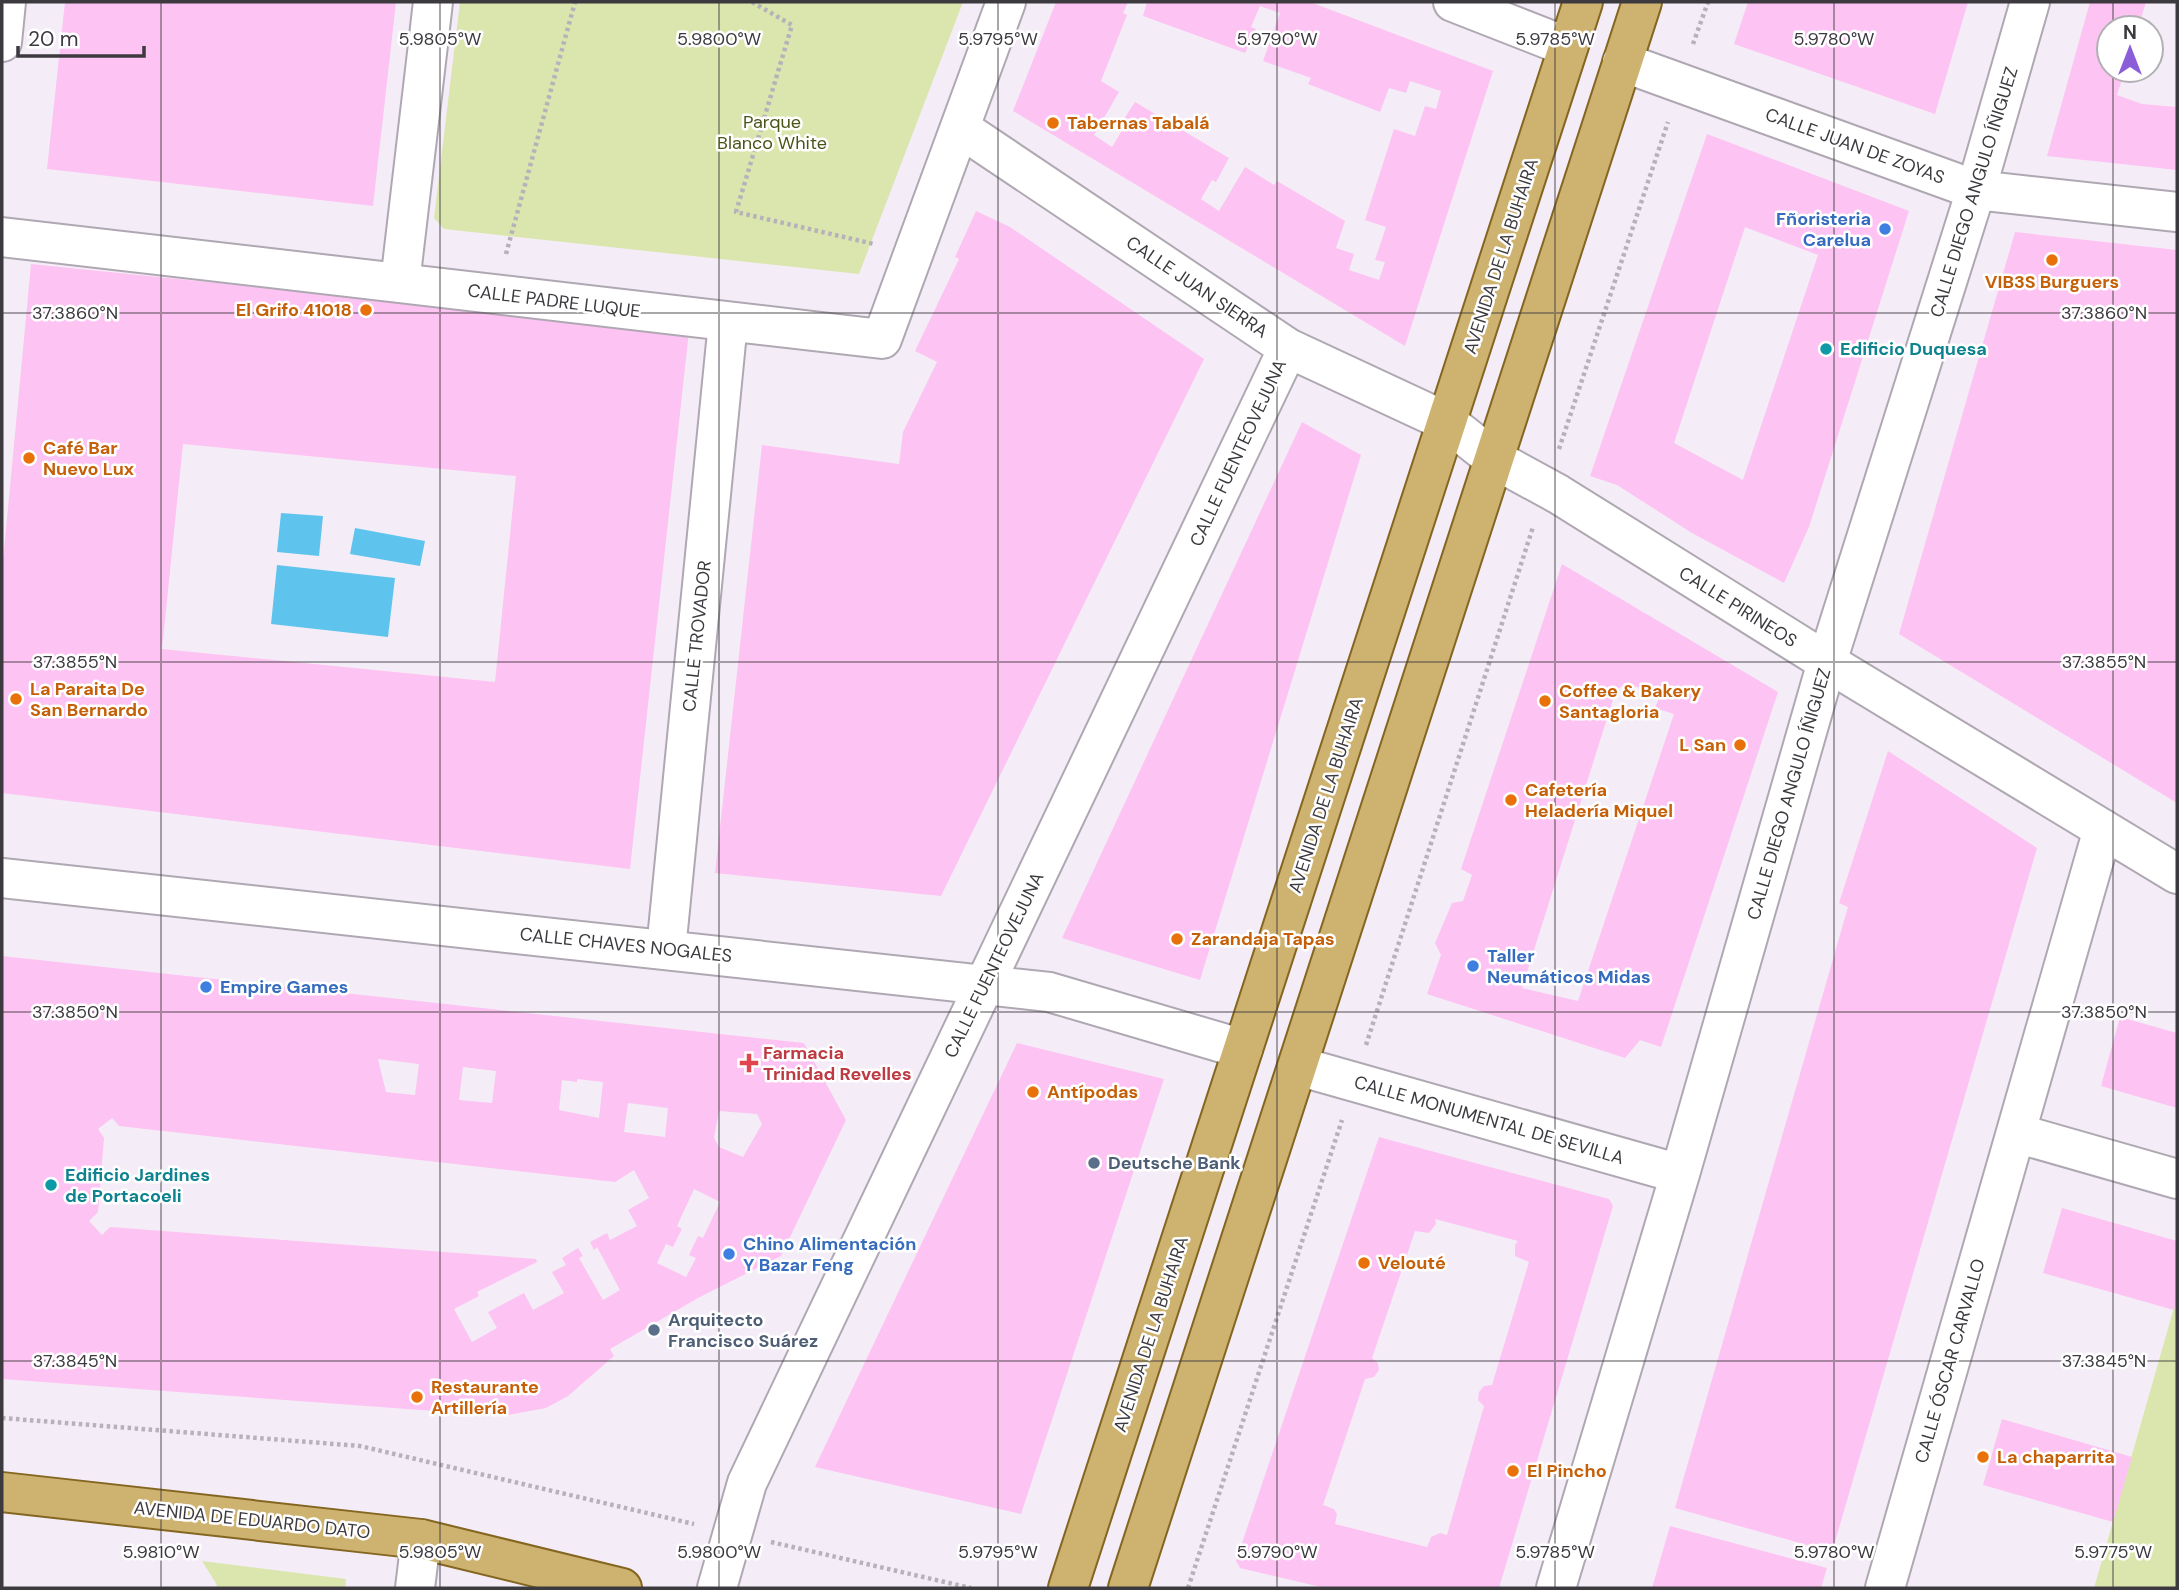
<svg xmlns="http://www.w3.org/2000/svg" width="2179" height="1590" viewBox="0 0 2179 1590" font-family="'DM Sans',sans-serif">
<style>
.green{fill:#dae6ad}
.water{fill:#5fc4ed}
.building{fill:#fdc3f2;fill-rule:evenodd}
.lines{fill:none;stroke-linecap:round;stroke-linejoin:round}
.minor-casing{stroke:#afa8b2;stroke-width:42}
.major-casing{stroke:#846621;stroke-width:42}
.path{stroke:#b7b1ba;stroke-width:4.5;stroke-dasharray:3.5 3.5;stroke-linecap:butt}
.minor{stroke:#fff;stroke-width:38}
.major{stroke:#cdb270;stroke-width:38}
.ticks{fill:none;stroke:#3d3a3f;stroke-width:2;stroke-opacity:0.45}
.food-dot{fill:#e8710a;stroke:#fff;stroke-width:2.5}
.shop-dot{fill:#3f7fe0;stroke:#fff;stroke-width:2.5}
.culture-dot{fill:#0f9aa8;stroke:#fff;stroke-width:2.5}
.health-dot{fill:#e0444e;stroke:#fff;stroke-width:2.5}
.service-dot{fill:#5c6f8a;stroke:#fff;stroke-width:2.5}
.labels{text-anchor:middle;stroke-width:5;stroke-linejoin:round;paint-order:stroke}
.park-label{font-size:18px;fill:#4b5417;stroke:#fff}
.food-label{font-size:18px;font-weight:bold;fill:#c56008;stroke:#fff;text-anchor:start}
.street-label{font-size:18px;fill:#3d3a3f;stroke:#fff}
.shop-label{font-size:18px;font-weight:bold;fill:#366cbe;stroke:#fff;text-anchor:start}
.culture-label{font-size:18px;font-weight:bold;fill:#0d838f;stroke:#fff;text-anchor:start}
.health-label{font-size:18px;font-weight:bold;fill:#be3a42;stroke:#fff;text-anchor:start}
.service-label{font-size:18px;font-weight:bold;fill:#4e5e75;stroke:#fff;text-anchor:start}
.ticks-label{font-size:18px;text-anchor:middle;fill:#3d3a3f;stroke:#fff;stroke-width:5;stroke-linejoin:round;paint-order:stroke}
</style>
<rect width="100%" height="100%" fill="#f4edf7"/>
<path class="green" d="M 460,2 L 963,2 L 859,274 L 444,229 L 434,218 Z
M 2177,1297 L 2177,1588 L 2094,1588 Z
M 202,1561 L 346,1579 L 346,1580 L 345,1588 L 214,1588 L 217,1585 Z"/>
<path class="water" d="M 281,513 L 323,516 L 319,556 L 277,552 Z
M 355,528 L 425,541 L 420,566 L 350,554 Z
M 277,565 L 395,578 L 388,637 L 271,624 Z"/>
<path class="building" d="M 65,2 L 396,2 L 373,206 L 47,169 Z
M 1056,2 L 1128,2 L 1123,13 L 1127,15 L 1101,81 L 1119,92 L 1094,135 L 1112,147 L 1124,127 L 1120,125 L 1135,102 L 1229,158 L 1216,182 L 1212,180 L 1201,199 L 1219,211 L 1245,167 L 1274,185 L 1277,181 L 1345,221 L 1336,248 L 1354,254 L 1349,270 L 1379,280 L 1385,262 L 1375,260 L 1386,227 L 1365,220 L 1394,129 L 1415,136 L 1425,106 L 1436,109 L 1441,91 L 1410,81 L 1406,93 L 1389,88 L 1380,112 L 1308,84 L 1311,78 L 1263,61 L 1280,13 L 1260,6 L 1251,27 L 1256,29 L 1245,53 L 1143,16 L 1147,2 L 1310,2 L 1493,71 L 1405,346 L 1013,111 Z
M 1748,2 L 1968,2 L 1935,114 L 1734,44 Z
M 2090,2 L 2146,2 L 2138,28 L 2109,28 L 2109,70 L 2125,70 L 2117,95 L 2142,104 L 2177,107 L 2177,170 L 2047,156 Z
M 1707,134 L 1909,211 L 1809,527 L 1784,583 L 1692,533 L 1617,485 L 1590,476 ZM 1745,227 L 1818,255 L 1743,480 L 1674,443 Z
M 976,211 L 1010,227 L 1204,359 L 941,896 L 715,873 L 762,445 L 899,464 L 903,432 L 937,362 L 915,351 L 959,259 L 955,257 Z
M 2015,232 L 2177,250 L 2177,803 L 1899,634 Z
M 31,264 L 689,331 L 630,869 L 2,793 L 2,572 ZM 183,444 L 516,476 L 495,682 L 162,649 Z
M 1302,422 L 1361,455 L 1200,980 L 1062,938 Z
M 1562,564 L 1778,692 L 1661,1047 L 1640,1040 L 1625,1058 L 1427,994 L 1441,955 L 1435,943 L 1452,903 L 1463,901 L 1472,875 L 1461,869 ZM 1627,683 L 1660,696 L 1655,708 L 1674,714 L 1578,1001 L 1522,988 L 1616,690 Z
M 1888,751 L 2037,848 L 1832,1552 L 1675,1508 L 1848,907 L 1839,903 Z
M 2,956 L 804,1043 L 846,1120 L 781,1256 L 698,1298 L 610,1349 L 614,1356 L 568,1396 L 546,1408 L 502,1416 L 2,1379 ZM 378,1059 L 419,1064 L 415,1095 L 386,1092 ZM 463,1067 L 496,1071 L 492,1103 L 459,1100 ZM 577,1079 L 603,1082 L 599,1118 L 559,1110 L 562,1080 L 577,1082 ZM 628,1103 L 668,1108 L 665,1137 L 624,1132 ZM 719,1111 L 757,1114 L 762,1124 L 743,1157 L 719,1147 L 714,1138 ZM 112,1118 L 119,1126 L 615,1182 L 634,1170 L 649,1198 L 628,1210 L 637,1226 L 610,1240 L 607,1233 L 590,1242 L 594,1250 L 597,1247 L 620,1290 L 603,1300 L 579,1258 L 583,1256 L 578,1248 L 562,1258 L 566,1265 L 552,1272 L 564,1293 L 533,1310 L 524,1293 L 488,1312 L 497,1328 L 472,1342 L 454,1309 L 479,1296 L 477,1292 L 537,1262 L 536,1259 L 110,1227 L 102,1235 L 89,1221 L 98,1212 L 104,1138 L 98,1129 ZM 694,1189 L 720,1202 L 703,1238 L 698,1236 L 689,1255 L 696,1258 L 686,1277 L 657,1263 L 666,1244 L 673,1247 L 682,1229 L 677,1226 Z
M 2120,1017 L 2177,1033 L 2177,1108 L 2101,1086 Z
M 1017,1043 L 1164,1079 L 1021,1514 L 815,1467 Z
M 1379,1137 L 1609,1199 L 1613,1206 L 1499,1588 L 1325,1588 L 1240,1568 L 1236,1561 ZM 1435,1219 L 1518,1241 L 1515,1245 L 1515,1256 L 1529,1262 L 1492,1385 L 1484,1386 L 1479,1392 L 1478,1400 L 1484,1406 L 1447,1535 L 1440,1533 L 1431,1537 L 1427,1547 L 1335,1524 L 1337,1514 L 1334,1509 L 1323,1505 L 1365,1379 L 1374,1377 L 1379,1370 L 1378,1363 L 1372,1358 L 1415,1231 L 1429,1233 L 1436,1224 Z
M 2062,1208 L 2177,1241 L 2177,1297 L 2174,1310 L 2043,1273 Z
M 2002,1419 L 2132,1457 L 2113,1522 L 1983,1485 Z
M 1670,1526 L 1827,1568 L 1821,1588 L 1652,1588 Z"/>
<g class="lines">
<defs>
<path id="minor" d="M 1453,2 L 1568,47
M 2,42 L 6,2
M 1622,62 L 1976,190 L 2177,212
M 960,128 L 1288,348 L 1447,422 L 1494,459 L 1558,494 L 1827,662 L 2177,874
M 2,237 L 882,339 L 1006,2
M 400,283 L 433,2
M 2,878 L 1049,992 L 1243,1049
M 666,950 L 728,322
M 1298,1066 L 1680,1174
M 2016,1133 L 2177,1179
M 415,1588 L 421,1539
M 717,1588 L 747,1483 L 1288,348
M 1556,1588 L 1680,1174 L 1827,662 L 1976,190 L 2030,2
M 1885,1588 L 2103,829"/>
<path id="major" d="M 2,1492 L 421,1539 L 622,1588
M 1068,1588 L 1583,2
M 1128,1588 L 1642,2"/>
</defs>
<use href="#minor" class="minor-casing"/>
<use href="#major" class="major-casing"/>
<path class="path" d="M 752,2 L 792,25 L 736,212 L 874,244
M 1693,44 L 1708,2
M 506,254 L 575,2
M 1559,449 L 1668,122
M 1366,1045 L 1533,527
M 2,1418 L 360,1446 L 694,1524
M 771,1542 L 971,1588
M 1188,1588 L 1342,1120"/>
<use href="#minor" class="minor"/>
<use href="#major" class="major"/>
</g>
<path class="ticks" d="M 161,2 L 161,1588M 440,2 L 440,1588M 719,2 L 719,1588M 998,2 L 998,1588M 1277,2 L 1277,1588M 1555,2 L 1555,1588M 1834,2 L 1834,1588M 2113,2 L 2113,28M 2113,70 L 2113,1588M 2,313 L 2177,313M 2,662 L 2177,662M 2,1012 L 2177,1012M 2,1361 L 2177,1361"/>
<g class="food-dot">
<circle cx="1053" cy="123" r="7"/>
<circle cx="2052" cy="260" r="7"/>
<circle cx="366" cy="310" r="7"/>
<circle cx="29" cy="458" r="7"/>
<circle cx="16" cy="699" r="7"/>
<circle cx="1545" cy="701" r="7"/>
<circle cx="1740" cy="745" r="7"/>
<circle cx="1511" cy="800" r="7"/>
<circle cx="1177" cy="939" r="7"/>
<circle cx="1033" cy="1092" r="7"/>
<circle cx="1364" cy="1263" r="7"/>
<circle cx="417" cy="1397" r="7"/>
<circle cx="1983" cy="1457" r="7"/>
<circle cx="1513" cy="1471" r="7"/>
</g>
<g class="shop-dot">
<circle cx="1885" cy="229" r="7"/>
<circle cx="1473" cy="966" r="7"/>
<circle cx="206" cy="987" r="7"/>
<circle cx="729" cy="1254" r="7"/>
</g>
<g class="culture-dot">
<circle cx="1826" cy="349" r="7"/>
<circle cx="51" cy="1185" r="7"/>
</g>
<path class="health-dot" d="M745.5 1052.5h7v7h7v7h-7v7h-7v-7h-7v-7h7z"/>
<g class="service-dot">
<circle cx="1094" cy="1163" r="7"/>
<circle cx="654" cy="1330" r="7"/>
</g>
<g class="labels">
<g class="park-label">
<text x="772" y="128">Parque<tspan x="772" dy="21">Blanco White</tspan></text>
</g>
<g class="food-label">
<text x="1067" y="129">Tabernas Tabalá</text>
<text x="2052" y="288" text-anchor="middle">VIB3S Burguers</text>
<text x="352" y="316" text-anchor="end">El Grifo 41018</text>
<text x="43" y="454">Café Bar<tspan x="43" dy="21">Nuevo Lux</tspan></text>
<text x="30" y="695">La Paraita De<tspan x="30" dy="21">San Bernardo</tspan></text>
<text x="1559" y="697">Coffee &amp; Bakery<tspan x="1559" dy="21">Santagloria</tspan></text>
<text x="1726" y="751" text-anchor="end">L San</text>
<text x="1525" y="796">Cafetería<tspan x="1525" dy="21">Heladería Miquel</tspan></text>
<text x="1191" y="945">Zarandaja Tapas</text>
<text x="1047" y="1098">Antípodas</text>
<text x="1378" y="1269">Velouté</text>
<text x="431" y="1393">Restaurante<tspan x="431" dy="21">Artillería</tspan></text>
<text x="1997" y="1463">La chaparrita</text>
<text x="1527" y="1477">El Pincho</text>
</g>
<g class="street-label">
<text transform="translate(1855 146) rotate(20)" y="6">CALLE JUAN DE ZOYAS</text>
<text transform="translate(1974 192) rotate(-73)" y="6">CALLE DIEGO ANGULO ÍÑIGUEZ</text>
<text transform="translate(1501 256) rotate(-72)" y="6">AVENIDA DE LA BUHAIRA</text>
<text transform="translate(1197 287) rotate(34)" y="6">CALLE JUAN SIERRA</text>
<text transform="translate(554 301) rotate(7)" y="6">CALLE PADRE LUQUE</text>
<text transform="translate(1238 453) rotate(-65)" y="6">CALLE FUENTEOVEJUNA</text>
<text transform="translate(1738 607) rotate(32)" y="6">CALLE PIRINEOS</text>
<text transform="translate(697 636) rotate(-84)" y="6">CALLE TROVADOR</text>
<text transform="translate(1789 794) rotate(-74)" y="6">CALLE DIEGO ANGULO ÍÑIGUEZ</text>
<text transform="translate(1326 795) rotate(-72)" y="6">AVENIDA DE LA BUHAIRA</text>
<text transform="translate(626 945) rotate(6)" y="6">CALLE CHAVES NOGALES</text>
<text transform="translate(994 965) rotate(-64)" y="6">CALLE FUENTEOVEJUNA</text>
<text transform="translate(1489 1120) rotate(16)" y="6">CALLE MONUMENTAL DE SEVILLA</text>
<text transform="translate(1151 1334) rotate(-72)" y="6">AVENIDA DE LA BUHAIRA</text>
<text transform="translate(1950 1361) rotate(-74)" y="6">CALLE ÓSCAR CARVALLO</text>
<text transform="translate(252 1520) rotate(6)" y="6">AVENIDA DE EDUARDO DATO</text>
</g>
<g class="shop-label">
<text x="1871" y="225" text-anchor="end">Fñoristeria<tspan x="1871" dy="21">Carelua</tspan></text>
<text x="1487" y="962">Taller<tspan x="1487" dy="21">Neumáticos Midas</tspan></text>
<text x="220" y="993">Empire Games</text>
<text x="743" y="1250">Chino Alimentación<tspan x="743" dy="21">Y Bazar Feng</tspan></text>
</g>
<g class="culture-label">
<text x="1840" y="355">Edificio Duquesa</text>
<text x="65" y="1181">Edificio Jardines<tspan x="65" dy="21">de Portacoeli</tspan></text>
</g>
<g class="health-label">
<text x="763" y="1059">Farmacia<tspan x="763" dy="21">Trinidad Revelles</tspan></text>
</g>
<g class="service-label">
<text x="1108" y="1169">Deutsche Bank</text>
<text x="668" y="1326">Arquitecto<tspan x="668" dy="21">Francisco Suárez</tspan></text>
</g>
</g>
<g class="ticks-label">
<text x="440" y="45">5.9805°W</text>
<text x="719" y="45">5.9800°W</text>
<text x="998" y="45">5.9795°W</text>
<text x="1277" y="45">5.9790°W</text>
<text x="1555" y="45">5.9785°W</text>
<text x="1834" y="45">5.9780°W</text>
<text x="75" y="319">37.3860°N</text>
<text x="2104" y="319">37.3860°N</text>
<text x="75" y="668">37.3855°N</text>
<text x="2104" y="668">37.3855°N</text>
<text x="75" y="1018">37.3850°N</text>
<text x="2104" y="1018">37.3850°N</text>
<text x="75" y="1367">37.3845°N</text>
<text x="2104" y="1367">37.3845°N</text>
<text x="161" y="1558">5.9810°W</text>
<text x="440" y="1558">5.9805°W</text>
<text x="719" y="1558">5.9800°W</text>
<text x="998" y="1558">5.9795°W</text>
<text x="1277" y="1558">5.9790°W</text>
<text x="1555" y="1558">5.9785°W</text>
<text x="1834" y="1558">5.9780°W</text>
<text x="2113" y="1558">5.9775°W</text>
</g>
<rect width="2179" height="1590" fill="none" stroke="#3d3a3f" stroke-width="7"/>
<g transform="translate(2130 49)"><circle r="33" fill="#ffffff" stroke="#b1b0b2" stroke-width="2"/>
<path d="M0-5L12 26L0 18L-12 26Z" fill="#895ed8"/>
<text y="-10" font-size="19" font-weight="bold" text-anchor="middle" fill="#3d3a3f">N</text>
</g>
<path d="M18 46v10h126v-10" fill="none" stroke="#3d3a3f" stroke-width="3.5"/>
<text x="28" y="46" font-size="21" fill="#3d3a3f" stroke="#ffffff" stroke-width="5" paint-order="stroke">20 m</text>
</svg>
